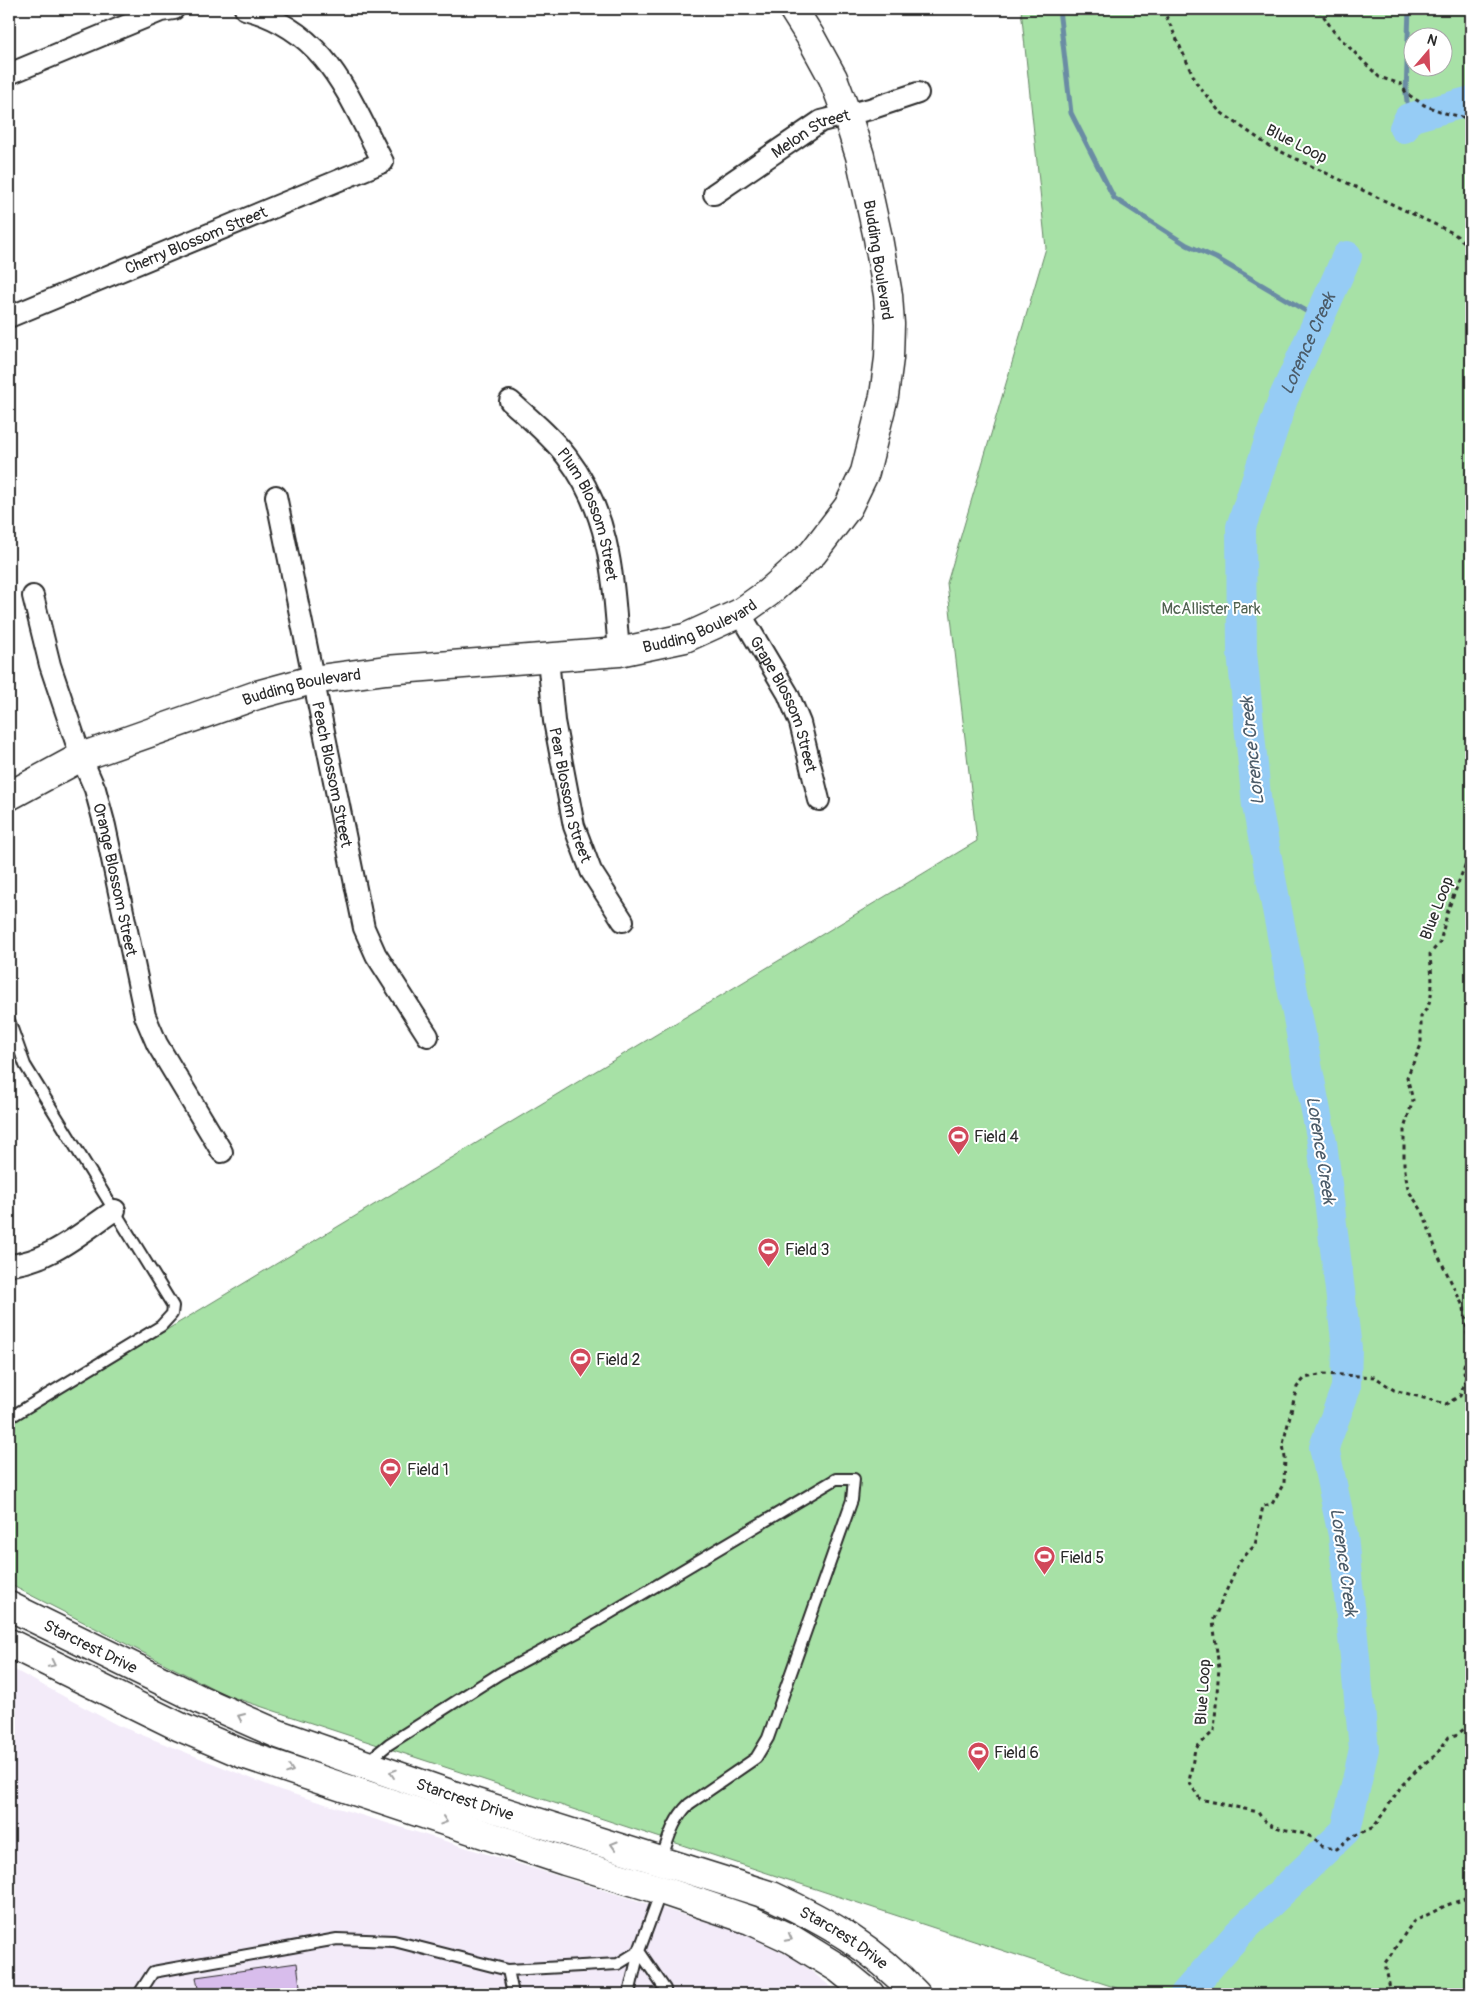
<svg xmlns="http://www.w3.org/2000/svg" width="1480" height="2003" viewBox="0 0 1480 2003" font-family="Pangolin,sans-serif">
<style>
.built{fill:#f3ebf9}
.green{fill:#a7e1a6;stroke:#698668;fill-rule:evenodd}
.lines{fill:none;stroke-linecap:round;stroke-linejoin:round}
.stream{stroke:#6b8ca4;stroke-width:5}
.river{stroke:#96ccf5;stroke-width:30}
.building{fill:#d8bdec;stroke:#2b2b2b}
.lane-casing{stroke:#2b2b2b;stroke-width:14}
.street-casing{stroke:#2b2b2b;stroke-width:24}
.secondary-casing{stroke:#2b2b2b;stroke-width:31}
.path{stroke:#2b2b2b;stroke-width:3;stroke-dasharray:4 4;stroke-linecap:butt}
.lane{stroke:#fff;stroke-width:10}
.street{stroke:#fff;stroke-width:20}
.secondary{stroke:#fff;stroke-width:28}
.oneway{stroke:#a0a0a0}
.labels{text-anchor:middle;stroke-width:4;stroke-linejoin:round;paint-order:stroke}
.street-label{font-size:16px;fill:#2b2b2b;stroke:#fff}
.park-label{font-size:16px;fill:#506250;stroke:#fff}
.poi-label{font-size:16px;fill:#2b2b2b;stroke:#fff;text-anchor:start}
.water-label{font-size:18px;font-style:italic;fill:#4b5b68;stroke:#fff}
</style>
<rect width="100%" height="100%" fill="#fff"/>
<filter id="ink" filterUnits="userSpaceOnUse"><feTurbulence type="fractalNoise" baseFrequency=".02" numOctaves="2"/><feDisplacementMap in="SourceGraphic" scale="10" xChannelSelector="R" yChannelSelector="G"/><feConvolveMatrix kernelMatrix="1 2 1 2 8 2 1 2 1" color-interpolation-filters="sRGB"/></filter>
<g filter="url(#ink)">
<path class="built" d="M 9,1667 L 117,1725 L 280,1790 L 739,1932 L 796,1959 L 840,1994 L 9,1994 Z"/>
<path class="green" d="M 1021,9 L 1471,9 L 1471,1994 L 1135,1994 L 226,1695 L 9,1584 L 9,1425 L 977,841 L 947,583 L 1046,248 ZM 1412,38 L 1442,38 L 1442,68 L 1412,68 Z"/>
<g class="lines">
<path class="stream" d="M 1059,9 L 1071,113 L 1114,198 L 1187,245 L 1216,258 L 1318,318
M 1409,9 L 1406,93 L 1409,118"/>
<g class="river">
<path d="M 1404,128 L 1409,118 L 1471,101"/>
<path id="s1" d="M 1185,1994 L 1239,1933 L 1346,1830 L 1364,1749 L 1343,1535 L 1324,1447 L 1346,1388 L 1347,1348 L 1322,1142 L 1257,806 L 1242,652 L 1241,527 L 1283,399 L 1347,256"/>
</g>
</g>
<path class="building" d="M 297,1963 L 301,1994 L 199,1994 L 196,1977 Z"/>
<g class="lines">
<defs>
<path id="lane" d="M 9,1020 L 25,1065 L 173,1306 L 172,1314 L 161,1326 L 9,1418
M 366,1763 L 389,1744 L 499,1674 L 585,1628 L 836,1479 L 854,1479 L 852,1500 L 768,1738 L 756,1758 L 689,1804 C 672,1821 669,1838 661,1860
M 639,1951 L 665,1989 L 665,1994
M 508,1970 L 513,1994
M 139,1994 L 153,1972 L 337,1939 L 394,1941 L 508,1970 L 618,1964 L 639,1951 L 661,1891
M 629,1994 L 639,1951"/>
<g id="street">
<path d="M 9,74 L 161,11 L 174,9"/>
<path id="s2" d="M 714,194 L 821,121 L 870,109 L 918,93"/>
<path id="s3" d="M 9,317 L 383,162 C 347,94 327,31 245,9"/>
<path id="s4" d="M 510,401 C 529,418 551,436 567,457 C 612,516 613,582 619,652"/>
<path id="s5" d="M 276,496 L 364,928 L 376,955 L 428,1036"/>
<path id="s6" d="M 33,596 L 50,665 L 81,757 L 95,789 L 105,826 L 145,1016 L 157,1044 L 222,1152"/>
<path id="s7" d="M 740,613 L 788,694 L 800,723 L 819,800"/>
<path id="s8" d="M 548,658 L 554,721 L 574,826 L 591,871 L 623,921"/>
<path d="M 9,1265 C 49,1262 82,1232 115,1210"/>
</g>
<g id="secondary">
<path id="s9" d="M 9,796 L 81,757 L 257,695 L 312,680 L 386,670 L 619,652 L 685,638 L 740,613 L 768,593 L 813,553 L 848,507 L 865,472 L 884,396 L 889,358 L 890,324 L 888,295 L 878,238 L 860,156 L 847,115 L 833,78 L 810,36 L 793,9"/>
<path id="s10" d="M 9,1606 L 201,1700 L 278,1734 L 467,1800 L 772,1896 C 829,1923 872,1947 916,1994"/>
<path d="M 9,1643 L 180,1727 L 243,1754 L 565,1861 L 661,1890 L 750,1920 L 791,1939 L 838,1968 L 870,1994"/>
</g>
</defs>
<use href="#lane" class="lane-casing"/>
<use href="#street" class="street-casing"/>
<use href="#secondary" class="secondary-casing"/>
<path class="path" d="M 1163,9 L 1197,84 L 1219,111 L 1269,146 L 1453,233 L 1471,247
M 1319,9 L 1334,32 L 1379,77 L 1401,84 L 1406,93 L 1424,105 L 1445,113 L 1471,119
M 1471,850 L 1448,910 L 1440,942 L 1430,954 C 1431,975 1437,999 1421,1016 L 1421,1045 L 1407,1077 L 1413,1100 L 1404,1129 L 1404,1164 L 1408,1190 L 1423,1212 L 1437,1253 L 1464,1308 L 1469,1347 L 1463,1369 L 1466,1378 L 1460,1396 L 1446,1404 L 1394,1390 L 1375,1377 L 1324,1374 L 1305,1378 L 1297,1387 L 1283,1444 L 1285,1458 L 1284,1483 L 1272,1504 L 1263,1506 L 1255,1545 L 1239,1562 L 1213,1621 L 1219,1668 L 1214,1731 L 1195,1749 L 1189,1782 L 1200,1799 L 1258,1812 C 1271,1838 1305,1823 1323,1847 L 1337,1849 L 1349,1838 L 1374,1827 L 1402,1785 L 1422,1765 L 1436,1755 L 1449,1737 L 1458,1734 L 1471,1723
M 1391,1994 L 1385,1963 L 1413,1922 L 1447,1905 L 1471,1897"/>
<use href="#lane" class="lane"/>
<use href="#street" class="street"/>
<use href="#secondary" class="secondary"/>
</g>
<defs><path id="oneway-chevron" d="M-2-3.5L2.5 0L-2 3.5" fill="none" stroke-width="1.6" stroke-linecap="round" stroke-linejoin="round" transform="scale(1.25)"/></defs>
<g class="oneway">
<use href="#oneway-chevron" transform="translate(52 1664) rotate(26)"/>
<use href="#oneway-chevron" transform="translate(241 1717) rotate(-156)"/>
<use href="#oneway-chevron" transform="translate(290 1770) rotate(19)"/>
<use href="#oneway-chevron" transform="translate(393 1773) rotate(-161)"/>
<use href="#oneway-chevron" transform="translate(444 1821) rotate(18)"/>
<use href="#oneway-chevron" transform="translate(614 1845) rotate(-163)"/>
<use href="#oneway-chevron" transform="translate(789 1938) rotate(28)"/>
</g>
</g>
<defs>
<symbol id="stadium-pin" viewBox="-11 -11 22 30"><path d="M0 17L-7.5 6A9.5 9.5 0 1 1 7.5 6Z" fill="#d1495b" stroke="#fff"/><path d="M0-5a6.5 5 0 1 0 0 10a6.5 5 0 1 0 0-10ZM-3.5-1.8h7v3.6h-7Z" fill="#fff"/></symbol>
</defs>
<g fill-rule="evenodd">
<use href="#stadium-pin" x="946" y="1124" width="25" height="34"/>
<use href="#stadium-pin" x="756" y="1236" width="25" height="34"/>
<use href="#stadium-pin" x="568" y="1346" width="25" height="34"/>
<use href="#stadium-pin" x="378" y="1456" width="25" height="34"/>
<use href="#stadium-pin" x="1032" y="1544" width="25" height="34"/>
<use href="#stadium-pin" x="966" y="1740" width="25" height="34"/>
</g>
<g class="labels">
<g class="street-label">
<text dy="6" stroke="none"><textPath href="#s2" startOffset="115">Melon Street</textPath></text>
<text transform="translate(1297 143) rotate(27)" y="6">Blue Loop</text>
<text dy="6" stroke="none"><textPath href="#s3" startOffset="202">Cherry Blossom Street</textPath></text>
<text transform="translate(879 260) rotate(81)" y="6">Budding Boulevard</text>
<text dy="6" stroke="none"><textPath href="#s4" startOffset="142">Plum Blossom Street</textPath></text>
<text dy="6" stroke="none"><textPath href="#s9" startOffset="719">Budding Boulevard</textPath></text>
<text dy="6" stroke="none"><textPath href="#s9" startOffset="314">Budding Boulevard</textPath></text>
<text dy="6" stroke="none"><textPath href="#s7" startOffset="102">Grape Blossom Street</textPath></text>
<text dy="6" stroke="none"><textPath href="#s5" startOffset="284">Peach Blossom Street</textPath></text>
<text dy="6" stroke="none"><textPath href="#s8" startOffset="139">Pear Blossom Street</textPath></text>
<text dy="6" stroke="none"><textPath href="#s6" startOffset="296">Orange Blossom Street</textPath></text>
<text transform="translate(1436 908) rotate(-69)" y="6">Blue Loop</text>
<text dy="6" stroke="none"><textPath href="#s10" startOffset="91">Starcrest Drive</textPath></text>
<text transform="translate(1202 1692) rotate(-86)" y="6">Blue Loop</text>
<text dy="6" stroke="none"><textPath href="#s10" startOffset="496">Starcrest Drive</textPath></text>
<text dy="6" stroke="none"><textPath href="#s10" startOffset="901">Starcrest Drive</textPath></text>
</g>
<g class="park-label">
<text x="1211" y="614">McAllister Park</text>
</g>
<g class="poi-label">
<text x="974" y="1142">Field 4</text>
<text x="785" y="1255">Field 3</text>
<text x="596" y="1365">Field 2</text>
<text x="407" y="1475">Field 1</text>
<text x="1060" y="1563">Field 5</text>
<text x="994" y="1758">Field 6</text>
</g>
<g class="water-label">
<text dy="6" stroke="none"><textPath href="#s1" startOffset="1746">Lorence Creek</textPath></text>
<text transform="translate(1252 751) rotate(-96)" y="6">Lorence Creek</text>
<text transform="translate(1321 1150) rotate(81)" y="6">Lorence Creek</text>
<text transform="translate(1344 1562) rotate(82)" y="6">Lorence Creek</text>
</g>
</g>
<rect width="1480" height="2003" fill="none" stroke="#fff" stroke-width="30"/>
<rect x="15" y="15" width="1450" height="1973" fill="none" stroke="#2b2b2b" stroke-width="2" filter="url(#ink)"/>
<g transform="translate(1428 52) rotate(19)"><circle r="24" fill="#ffffff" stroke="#aaaaaa"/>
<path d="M0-4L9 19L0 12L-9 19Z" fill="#d1495b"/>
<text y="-8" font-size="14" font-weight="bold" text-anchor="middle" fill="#2b2b2b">N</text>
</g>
</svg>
